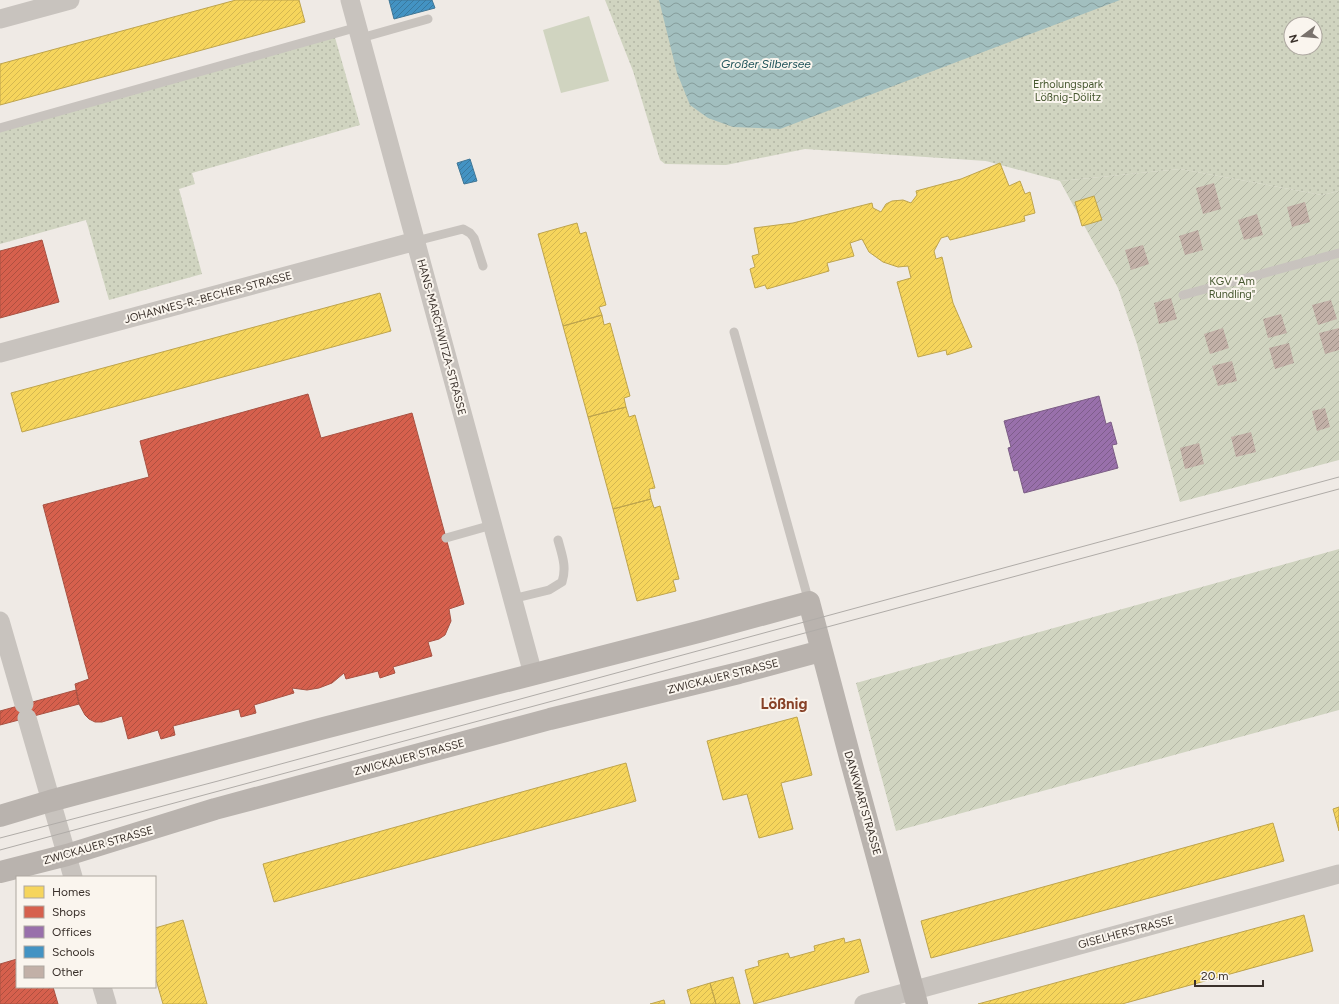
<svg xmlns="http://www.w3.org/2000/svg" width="1339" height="1004" viewBox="0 0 1339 1004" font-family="Figtree,sans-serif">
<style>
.grass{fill:#d0d4c0}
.park{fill:url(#park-dots);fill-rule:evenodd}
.garden{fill:url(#garden-furrows)}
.water{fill:url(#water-waves)}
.homes{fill:url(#homes-hatch);stroke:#bea44d}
.shops{fill:url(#shops-hatch);stroke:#a75243}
.offices{fill:url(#offices-hatch);stroke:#7c5d85}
.schools{fill:url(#schools-hatch);stroke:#407695}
.building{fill:url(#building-hatch)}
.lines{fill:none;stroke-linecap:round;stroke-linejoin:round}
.service{stroke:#c8c3be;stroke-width:9}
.minor{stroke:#c8c3be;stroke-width:19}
.secondary{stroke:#b9b3ae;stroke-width:22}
.tram{stroke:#b0aca8;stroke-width:1}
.labels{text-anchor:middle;stroke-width:4;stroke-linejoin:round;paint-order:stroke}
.park-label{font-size:11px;fill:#475830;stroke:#faf5ee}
.street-label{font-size:11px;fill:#3a312b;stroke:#faf5ee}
.water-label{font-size:12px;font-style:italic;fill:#22555b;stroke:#faf5ee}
.district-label{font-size:15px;font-weight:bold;fill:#874127;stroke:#faf5ee}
</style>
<defs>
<pattern id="park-dots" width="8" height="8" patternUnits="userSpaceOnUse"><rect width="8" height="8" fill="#d0d4c0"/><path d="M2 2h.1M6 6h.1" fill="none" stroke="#b3b6a5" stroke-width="1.8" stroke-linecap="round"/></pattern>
<pattern id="garden-furrows" width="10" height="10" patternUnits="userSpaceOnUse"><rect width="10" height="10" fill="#d0d4c0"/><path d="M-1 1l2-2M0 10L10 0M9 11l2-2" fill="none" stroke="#b3b6a5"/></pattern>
<pattern id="water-waves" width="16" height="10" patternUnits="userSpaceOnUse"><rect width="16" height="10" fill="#a2bfbf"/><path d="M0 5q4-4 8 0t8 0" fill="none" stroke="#859c9b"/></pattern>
<pattern id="homes-hatch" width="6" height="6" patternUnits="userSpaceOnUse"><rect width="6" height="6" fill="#f6d55c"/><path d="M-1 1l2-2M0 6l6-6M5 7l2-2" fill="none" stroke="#d4b750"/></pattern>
<pattern id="shops-hatch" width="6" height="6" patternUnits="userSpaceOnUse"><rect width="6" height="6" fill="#d6604d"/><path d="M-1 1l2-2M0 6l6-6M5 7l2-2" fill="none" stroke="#af5040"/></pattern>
<pattern id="offices-hatch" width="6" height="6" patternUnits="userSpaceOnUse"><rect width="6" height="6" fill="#9970ab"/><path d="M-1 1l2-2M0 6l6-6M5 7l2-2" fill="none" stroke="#7e5d8b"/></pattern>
<pattern id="schools-hatch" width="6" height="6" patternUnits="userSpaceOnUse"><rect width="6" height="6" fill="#4393c3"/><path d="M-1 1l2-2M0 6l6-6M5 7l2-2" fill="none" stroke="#39799f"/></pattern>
<pattern id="building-hatch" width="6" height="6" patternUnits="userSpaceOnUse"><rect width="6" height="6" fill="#c2b0a7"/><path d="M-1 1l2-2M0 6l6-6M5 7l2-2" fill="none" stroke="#9f9088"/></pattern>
</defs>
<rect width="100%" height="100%" fill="#efeae5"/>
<path class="grass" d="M 589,16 L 609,81 L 561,93 L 543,30 Z"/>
<path class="park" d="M 605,0 L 1339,0 L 1339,191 L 1322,195 L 1180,169 L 1060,181 L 986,161 L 805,149 L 726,165 L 665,164 L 660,160 L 633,71 ZM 1291,24 L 1315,24 L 1315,48 L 1291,48 Z
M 334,34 L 360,125 L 192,173 L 195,184 L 179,189 L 202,274 L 109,300 L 86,220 L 0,244 L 0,128 Z"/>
<path class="garden" d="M 1180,169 L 1322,195 L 1339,191 L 1339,460 L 1180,502 L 1137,344 L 1118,288 L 1060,181 Z
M 1339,549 L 1339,710 L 896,831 L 856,683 Z"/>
<path class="water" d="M 659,0 L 1120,0 L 780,129 L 733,127 L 708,118 L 690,105 L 677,73 Z"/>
<path class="homes" d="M 236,0 L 299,0 L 305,22 L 0,105 L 0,64 Z
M 1000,163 L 1009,186 L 1020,181 L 1025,194 L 1030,192 L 1035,213 L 1024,216 L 1025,221 L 950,240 L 948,236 L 941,238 L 934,251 L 936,259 L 942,257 L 953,303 L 972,347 L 947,355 L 946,350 L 918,357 L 897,282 L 911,278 L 908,266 L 898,267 L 883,262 L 869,252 L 862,239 L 850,243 L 854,256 L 827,263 L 829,271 L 767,289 L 765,285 L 755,288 L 750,269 L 755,267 L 752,256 L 759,254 L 754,228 L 793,223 L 872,203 L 873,208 L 881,212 L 886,204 L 892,201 L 903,200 L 911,203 L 917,195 L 916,191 L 961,179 Z
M 1094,196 L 1102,220 L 1082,226 L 1075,202 Z
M 577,223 L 580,234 L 586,232 L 606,305 L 599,307 L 602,315 L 563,326 L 538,234 Z
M 380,293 L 391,331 L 22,432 L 11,393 Z
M 602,315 L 604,325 L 610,323 L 630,396 L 624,398 L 626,407 L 588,417 L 563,326 Z
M 626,407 L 629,417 L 635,415 L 655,488 L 649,489 L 651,499 L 613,509 L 588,417 Z
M 651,499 L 654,508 L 660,506 L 679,579 L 673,580 L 676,591 L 637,601 L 613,509 Z
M 797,717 L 812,775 L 781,783 L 793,829 L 759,838 L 747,794 L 723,800 L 707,741 Z
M 626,763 L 636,801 L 274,902 L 263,864 Z
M 1339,807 L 1339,831 L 1333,809 Z
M 1273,823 L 1284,861 L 931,958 L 921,921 Z
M 1304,915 L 1313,951 L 1122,1004 L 978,1004 Z
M 183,920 L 207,1004 L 163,1004 L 155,976 L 155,928 Z
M 844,938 L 845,943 L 860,939 L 869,972 L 754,1004 L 745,970 L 759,966 L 758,961 L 788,953 L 790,958 L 815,951 L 814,946 Z
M 733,977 L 740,1004 L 716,1004 L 710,983 Z
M 710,983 L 716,1004 L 691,1004 L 687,990 Z
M 664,1000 L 665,1004 L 650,1004 Z"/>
<path class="shops" d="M 42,240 L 59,302 L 0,318 L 0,251 Z
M 308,394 L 321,438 L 412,413 L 464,604 L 449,609 L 451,621 L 445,635 L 439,639 L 428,642 L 432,656 L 393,667 L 395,673 L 380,678 L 378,671 L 346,679 L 344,673 L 332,683 L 319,688 L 307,690 L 292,688 L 294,693 L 254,705 L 256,713 L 241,717 L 239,709 L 173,726 L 175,735 L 161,739 L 158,730 L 128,739 L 122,716 L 102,722 L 95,722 L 89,719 L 85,715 L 79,704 L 75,684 L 89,679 L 43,505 L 149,477 L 140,441 Z
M 76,690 L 79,704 L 0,725 L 0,711 Z
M 17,959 L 17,987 L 53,987 L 58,1004 L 0,1004 L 0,964 Z"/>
<path class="offices" d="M 1099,396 L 1106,424 L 1111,422 L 1117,444 L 1112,445 L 1118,468 L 1024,493 L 1018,470 L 1014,471 L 1008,448 L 1011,447 L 1004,421 Z"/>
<path class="schools" d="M 389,0 L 432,0 L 435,8 L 394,19 Z
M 470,159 L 477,181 L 464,184 L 457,163 Z"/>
<path class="building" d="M 1214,183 L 1221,209 L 1203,214 L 1196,188 Z
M 1305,202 L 1310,222 L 1292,227 L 1287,207 Z
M 1257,214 L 1263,235 L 1244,240 L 1238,220 Z
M 1198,230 L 1203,250 L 1185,255 L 1179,236 Z
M 1143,245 L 1149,264 L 1131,270 L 1125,250 Z
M 1171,298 L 1177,319 L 1159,324 L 1154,303 Z
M 1331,300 L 1337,319 L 1318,325 L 1312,305 Z
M 1281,314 L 1287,333 L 1268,338 L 1263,319 Z
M 1223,328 L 1229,348 L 1210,354 L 1204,334 Z
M 1339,328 L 1339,350 L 1325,354 L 1319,333 Z
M 1289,343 L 1294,363 L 1275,369 L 1269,348 Z
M 1232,361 L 1237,381 L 1218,386 L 1212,366 Z
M 1325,408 L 1330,427 L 1317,431 L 1312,411 Z
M 1251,432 L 1256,452 L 1236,457 L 1231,437 Z
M 1199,443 L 1204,464 L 1185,469 L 1180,448 Z"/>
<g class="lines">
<path class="service" d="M 361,38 L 428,19
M 0,128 L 358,27
M 416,241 L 463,229 L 470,233 L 474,238 L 483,266
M 1183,295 L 1339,253
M 734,332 L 809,602
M 446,538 L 492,525
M 512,599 L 549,590 L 562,582 C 567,567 562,555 558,540"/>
<path class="minor" d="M 350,0 L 533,674
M 0,19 L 70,0
M 0,353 L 416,241
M 0,621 L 24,704
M 27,718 L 73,877
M 102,987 L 107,1004
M 864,1004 L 1339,874"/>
<path class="secondary" d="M 0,816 L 50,801 L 320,729 L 702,631 L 809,602 L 852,765 L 917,1004
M 0,872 L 67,855 L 215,809 L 550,719 L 739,673 L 821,651"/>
<path class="tram" d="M 0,838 L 218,781 L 1339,477
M 0,850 L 1339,489"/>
</g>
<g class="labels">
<g class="park-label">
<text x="1068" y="88">Erholungspark<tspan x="1068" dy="13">Lößnig-Dölitz</tspan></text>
<text x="1232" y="285">KGV "Am<tspan x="1232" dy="13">Rundling"</tspan></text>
</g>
<g class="street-label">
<text transform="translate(208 297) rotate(-15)" y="4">JOHANNES-R.-BECHER-STRASSE</text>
<text transform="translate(442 337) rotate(75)" y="4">HANS-MARCHWITZA-STRASSE</text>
<text transform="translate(723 676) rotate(-14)" y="4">ZWICKAUER STRASSE</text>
<text transform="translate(409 757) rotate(-15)" y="4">ZWICKAUER STRASSE</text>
<text transform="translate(863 803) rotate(74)" y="4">DANKWARTSTRASSE</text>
<text transform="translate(98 845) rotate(-16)" y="4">ZWICKAUER STRASSE</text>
<text transform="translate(1126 932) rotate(-15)" y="4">GISELHERSTRASSE</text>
</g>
<g class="water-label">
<text x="766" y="68">Großer Silbersee</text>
</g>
<g class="district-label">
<text x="784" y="709">Lößnig</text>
</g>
</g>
<rect x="16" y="876" width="140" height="112" fill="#faf5ee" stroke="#ada7a0"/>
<rect x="24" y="886" width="20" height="12" fill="#f6d55c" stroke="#ada7a0"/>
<text x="52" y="896" font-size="12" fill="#3a312b">Homes</text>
<rect x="24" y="906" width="20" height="12" fill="#d6604d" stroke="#ada7a0"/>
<text x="52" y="916" font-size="12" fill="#3a312b">Shops</text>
<rect x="24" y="926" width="20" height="12" fill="#9970ab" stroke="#ada7a0"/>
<text x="52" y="936" font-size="12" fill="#3a312b">Offices</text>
<rect x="24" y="946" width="20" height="12" fill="#4393c3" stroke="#ada7a0"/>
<text x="52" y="956" font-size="12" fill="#3a312b">Schools</text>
<rect x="24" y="966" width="20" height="12" fill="#c2b0a7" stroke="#ada7a0"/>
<text x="52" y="976" font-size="12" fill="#3a312b">Other</text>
<g transform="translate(1303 36) rotate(254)"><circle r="19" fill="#faf5ee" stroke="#ada7a0"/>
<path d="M0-3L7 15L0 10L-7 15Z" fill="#79726c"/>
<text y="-6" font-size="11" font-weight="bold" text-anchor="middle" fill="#3a312b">N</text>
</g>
<path d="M1195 980v6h68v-6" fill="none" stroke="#3a312b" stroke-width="2"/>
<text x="1201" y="980" font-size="12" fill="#3a312b" stroke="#faf5ee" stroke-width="3" paint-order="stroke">20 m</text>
</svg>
